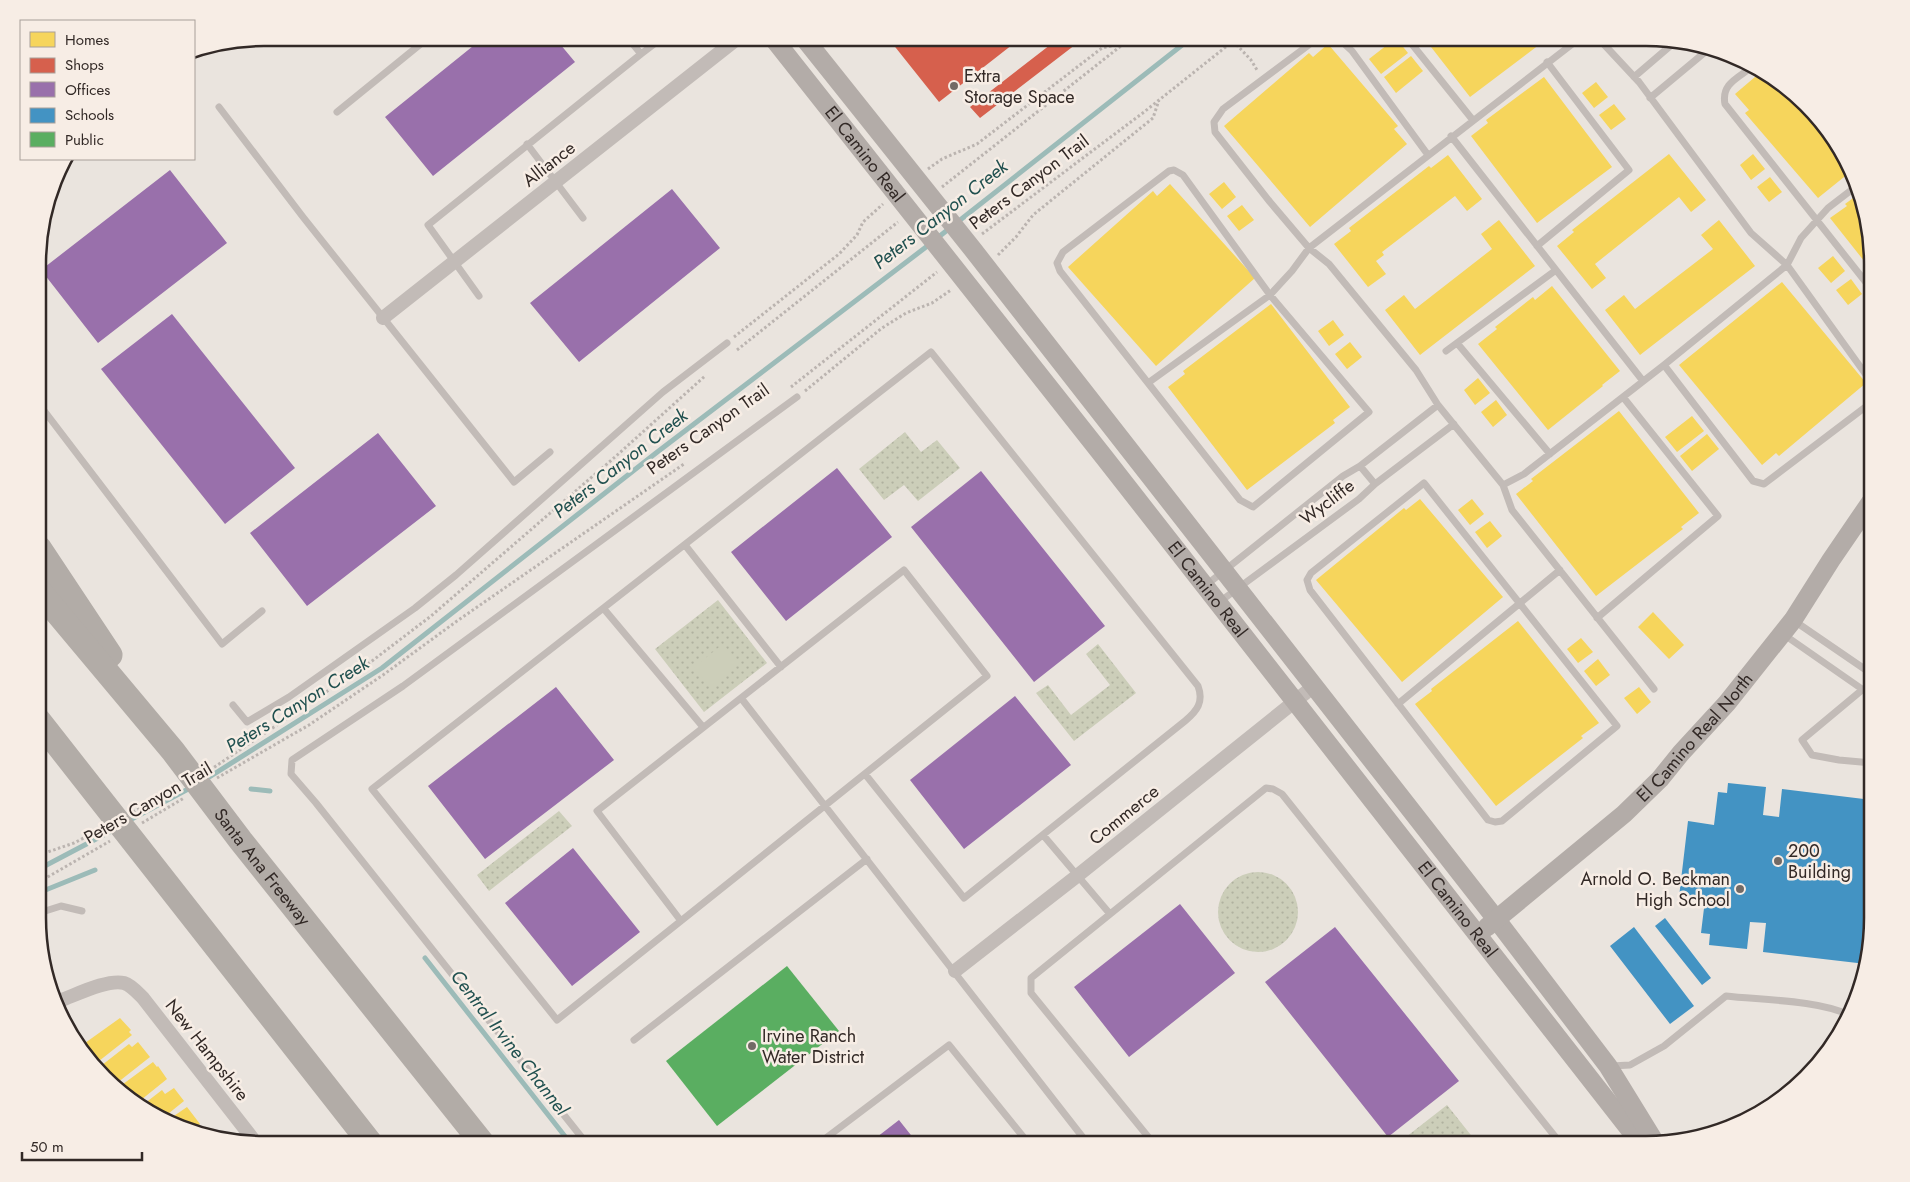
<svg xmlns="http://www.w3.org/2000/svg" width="1910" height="1182" viewBox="0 0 1910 1182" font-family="Jost,sans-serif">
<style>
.grass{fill:url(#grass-dots)}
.pitch{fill:#ccceb9}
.homes{fill:#f6d55c}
.shops{fill:#d6604d}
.offices{fill:#9970ab}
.schools{fill:#4393c3}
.public{fill:#5aae61}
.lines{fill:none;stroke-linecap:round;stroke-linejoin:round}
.stream{stroke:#9cbbb8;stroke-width:5}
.path{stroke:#bbb4b0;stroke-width:3;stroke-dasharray:2.5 2.5;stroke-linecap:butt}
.lane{stroke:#c2bbb7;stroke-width:7}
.street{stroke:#c2bbb7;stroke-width:14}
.secondary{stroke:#b3aca8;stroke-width:19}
.highway{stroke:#b2aca7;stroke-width:25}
.poi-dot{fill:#726a66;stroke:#f7ede5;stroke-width:2}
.labels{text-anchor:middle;stroke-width:5;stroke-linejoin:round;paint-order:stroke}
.poi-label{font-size:18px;fill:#322926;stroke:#f7ede5;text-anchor:start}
.street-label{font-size:18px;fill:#322926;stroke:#f7ede5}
.water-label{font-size:19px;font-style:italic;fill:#20504f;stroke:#f7ede5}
.rim{fill:none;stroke:#322926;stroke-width:2.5}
</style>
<defs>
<pattern id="grass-dots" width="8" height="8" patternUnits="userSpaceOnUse" patternTransform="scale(1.25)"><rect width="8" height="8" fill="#ccceb9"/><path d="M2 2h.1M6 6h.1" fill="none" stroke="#b0b19f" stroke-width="1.8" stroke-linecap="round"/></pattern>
</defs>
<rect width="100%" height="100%" fill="#eae4de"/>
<path class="grass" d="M 905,432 L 921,452 L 937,440 L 960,468 L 918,501 L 904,485 L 884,500 L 859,469 Z
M 718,600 L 767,663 L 704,712 L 655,649 Z
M 1098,644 L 1136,693 L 1074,741 L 1036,693 L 1048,685 L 1071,715 L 1110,685 L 1086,654 Z
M 559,811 L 572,826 L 489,891 L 477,875 Z
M1218 912a40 40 0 1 1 80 0a40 40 0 1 1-80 0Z
M 1447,1105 L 1478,1144 L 1397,1144 Z"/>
<path class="pitch" d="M 723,644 L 739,664 L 710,687 L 694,667 Z"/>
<path class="homes" d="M 1396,38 L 1408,53 L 1381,74 L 1369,59 Z
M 1424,38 L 1548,38 L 1470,97 Z
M 1328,44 L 1398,126 L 1394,129 L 1407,144 L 1310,227 L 1224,126 L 1309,53 L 1313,57 Z
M 1411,56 L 1423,71 L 1396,93 L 1384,77 Z
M 1762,71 L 1772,76 L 1842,151 L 1849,173 L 1818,198 L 1745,113 L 1749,110 L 1735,94 Z
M 1544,77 L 1612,167 L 1537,223 L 1471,136 L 1488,123 L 1486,120 Z
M 1596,82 L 1608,97 L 1594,108 L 1582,93 Z
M 1614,104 L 1626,119 L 1611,130 L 1599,115 Z
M 1669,154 L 1706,200 L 1691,212 L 1679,197 L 1595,264 L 1606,278 L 1592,289 L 1557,246 L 1574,232 L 1572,230 Z
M 1753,154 L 1765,169 L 1751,180 L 1740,165 Z
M 1448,155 L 1482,199 L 1467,211 L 1455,196 L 1382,252 L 1384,255 L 1376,261 L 1386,274 L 1368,287 L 1334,244 L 1351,231 L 1349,228 L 1429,166 L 1431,168 Z
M 1770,177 L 1782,192 L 1769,202 L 1757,187 Z
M 1224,182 L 1236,197 L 1222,209 L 1209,194 Z
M 1170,184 L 1255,278 L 1156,366 L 1068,267 L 1153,191 L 1157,196 Z
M 1856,196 L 1872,250 L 1872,271 L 1830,218 L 1847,206 L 1845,204 Z
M 1242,205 L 1254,220 L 1239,231 L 1227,216 Z
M 1499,220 L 1535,266 L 1420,355 L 1385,310 L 1404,295 L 1415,309 L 1492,249 L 1481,234 Z
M 1719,220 L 1755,266 L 1640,355 L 1605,310 L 1624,295 L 1635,309 L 1713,249 L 1701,235 Z
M 1833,256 L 1845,271 L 1831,283 L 1818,268 Z
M 1851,279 L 1862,294 L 1848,305 L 1836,290 Z
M 1782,282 L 1866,383 L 1779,456 L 1776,453 L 1762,465 L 1679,365 Z
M 1552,286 L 1620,371 L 1602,385 L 1603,386 L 1548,430 L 1478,344 L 1497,329 L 1495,327 L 1533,297 L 1535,300 Z
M 1271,304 L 1350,407 L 1333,420 L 1335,423 L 1247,490 L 1168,387 L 1185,374 L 1183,371 Z
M 1333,320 L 1344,335 L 1329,346 L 1318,331 Z
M 1350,342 L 1362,357 L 1347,369 L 1335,354 Z
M 1478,378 L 1490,393 L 1475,405 L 1464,390 Z
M 1496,400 L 1507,415 L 1493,427 L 1481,412 Z
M 1619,411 L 1699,513 L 1681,527 L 1683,529 L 1596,596 L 1516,494 L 1533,481 L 1531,479 Z
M 1692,416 L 1704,431 L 1677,452 L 1665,437 Z
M 1707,434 L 1719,449 L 1692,471 L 1680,456 Z
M 1420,499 L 1503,597 L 1402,682 L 1316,580 L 1404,508 L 1406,510 Z
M 1472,499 L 1484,514 L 1470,525 L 1458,510 Z
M 1490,521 L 1502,536 L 1487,548 L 1475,532 Z
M 1653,612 L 1684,645 L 1669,659 L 1638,627 Z
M 1518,621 L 1599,723 L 1581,736 L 1583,738 L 1496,806 L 1415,704 L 1432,691 L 1431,689 Z
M 1581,638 L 1593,652 L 1578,663 L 1567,649 Z
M 1598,659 L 1610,675 L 1596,686 L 1584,671 Z
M 1639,687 L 1651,702 L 1637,714 L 1624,698 Z
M 120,1018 L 131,1030 L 129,1032 L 132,1035 L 99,1061 L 85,1043 Z
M 138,1042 L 150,1057 L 117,1083 L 102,1065 L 129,1044 L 132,1047 Z
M 153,1062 L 157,1067 L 158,1066 L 167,1079 L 136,1104 L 119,1087 Z
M 174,1088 L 184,1101 L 163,1118 L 140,1107 L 162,1090 L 165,1094 Z
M 187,1107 L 200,1124 L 192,1131 L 168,1120 Z
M 205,1128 L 208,1132 L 210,1131 L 215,1138 L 198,1134 Z"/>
<path class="shops" d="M 888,38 L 1021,38 L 939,102 Z
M 1059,38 L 1084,38 L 980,118 L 970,107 Z"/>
<path class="offices" d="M 483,38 L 555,38 L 575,62 L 433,176 L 385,117 Z
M 170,170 L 227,243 L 98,343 L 41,270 Z
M 672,189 L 720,248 L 579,362 L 530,303 Z
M 172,314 L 295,468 L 225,524 L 101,369 Z
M 378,433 L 436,506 L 307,606 L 250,533 Z
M 837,468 L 892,537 L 786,621 L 731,552 Z
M 981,471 L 1105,626 L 1034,682 L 911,527 Z
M 556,687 L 614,760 L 485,859 L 428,786 Z
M 1015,696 L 1071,765 L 964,849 L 910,780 Z
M 573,848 L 640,932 L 572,986 L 505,903 Z
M 1180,904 L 1235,973 L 1129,1057 L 1074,987 Z
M 1335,927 L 1459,1081 L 1388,1137 L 1265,982 Z
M 899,1120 L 918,1144 L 868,1144 Z"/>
<path class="schools" d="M 1728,783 L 1766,787 L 1763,815 L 1779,817 L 1782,789 L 1872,800 L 1872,932 L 1866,964 L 1763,952 L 1766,923 L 1750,922 L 1747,949 L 1709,945 L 1710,934 L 1701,933 L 1705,900 L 1679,897 L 1688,821 L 1714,825 L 1718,792 L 1727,793 Z
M 1665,918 L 1711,978 L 1702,985 L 1655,926 Z
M 1634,927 L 1694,1006 L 1670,1024 L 1610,946 Z"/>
<path class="public" d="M 787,966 L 839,1031 L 717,1126 L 666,1061 Z"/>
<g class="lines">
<path class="stream" d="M 936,239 L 1191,38
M 203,781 L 382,668 L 656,453 L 930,244
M 251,789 L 270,791
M 126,822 L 192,787
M 39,869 L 115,829
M 39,891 L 43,891 L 95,870
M 425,958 L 571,1144"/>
<path class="path" d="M 1233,41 L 1251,60 L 1257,70
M 928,169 L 942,159 L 977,144 L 1102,48 L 1120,44
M 942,187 L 1131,38
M 982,234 L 1144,112 L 1237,38
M 998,255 L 1016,237 L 1033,215 L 1153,118 L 1159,100
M 734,337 L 839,254 L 857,235 L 863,222 L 883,204
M 737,350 L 898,222
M 791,387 L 937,272
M 805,391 L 882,328 L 906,313 L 932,303 L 951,290
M 210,770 L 372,661 L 431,616 L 615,457 L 705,376
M 217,778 L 309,725 L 383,675 L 457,621 L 684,464
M 133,812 L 178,787
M 142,823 L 184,798
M 39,855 L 74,843 L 101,829
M 39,882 L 110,841"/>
<path class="lane" d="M 1318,38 L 1223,109 L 1214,122 L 1215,132 L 1270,202 L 1309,248 L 1329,264 L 1416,370 L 1438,405 L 1503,485 L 1512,510 L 1654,689
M 1338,38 L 1352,51 L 1428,155
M 1407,38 L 1472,119
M 1598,38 L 1639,82 L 1751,233 L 1787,265 L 1872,383
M 641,54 L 662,38
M 1752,67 C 1738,78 1721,84 1725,104 L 1872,290
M 1634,77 L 1676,41
M 1650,98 L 1710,48
M 219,107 L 303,217 L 514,482 L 550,452
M 337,112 L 428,38
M 1451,136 L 1643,381
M 527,144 L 583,218
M 1174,170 L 1183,175 L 1270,295 L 1369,412 L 1253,507 L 1240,500 L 1060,271 L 1057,263 L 1063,252 L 1169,171 Z
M 1537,246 L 1629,170 L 1547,62
M 479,296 L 428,225 L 641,54 L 628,38
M 1457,343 L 1550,454
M 1446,351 L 1556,270
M 1664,365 L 1753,481 L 1764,484 L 1872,402
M 1148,383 L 1270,295 L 1292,271 L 1309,248 L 1580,38
M 39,404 L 222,644 L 262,611
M 1360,466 L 1375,484
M 1424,483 L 1617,726 L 1502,821 L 1495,822 L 1488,820 L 1310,590 L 1307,580 L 1311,573 Z
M 1503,485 L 1524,474 L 1664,365 L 1787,265 L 1801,238 L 1828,208 L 1854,188
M 685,545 L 781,667
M 1205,586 L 1343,476 L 1360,466 L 1438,405
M 1218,603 L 1359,499 L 1375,484 L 1454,424
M 604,609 L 703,727
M 1597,618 L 1718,516 L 1623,397
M 1793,620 L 1866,670 L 1872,670
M 1783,634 L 1872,696
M 1862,690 L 1802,740 L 1812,755 L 1839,760 L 1872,763
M 741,698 L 1088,1144
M 1398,704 L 1560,570
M 233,705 L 247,722 L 289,697 L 415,608 L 456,575 L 663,392 L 727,343
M 1043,835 L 1110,914
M 39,913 L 61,906 L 82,911
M 681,921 L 597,811 L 904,570 L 987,676 C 844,791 701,906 557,1020 L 372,789 L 931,352 L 1198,686 C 1204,702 1197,711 1185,721 L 964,898 L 865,774
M 634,1040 L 867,859
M 1611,1066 L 1630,1065 L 1664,1046 L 1726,996 C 1760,1000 1819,1000 1849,1015
M 587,1144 L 316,803 L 291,774 L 292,760 L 403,686 L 797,397
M 818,1144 L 949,1045 L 1029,1144
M 1154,1144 L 1031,993 L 1031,978 L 1266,788 L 1273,789 L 1282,794 L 1561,1144"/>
<path class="street" d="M 383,318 L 738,38
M 955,971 L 1077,876 L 1314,686
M 59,1001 C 76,995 107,979 124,983 C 131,985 137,992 143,998 L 256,1143"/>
<g class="secondary">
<path id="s1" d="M 773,38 L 1104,457 L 1641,1144"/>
<path d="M 804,38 L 974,251 L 1496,919 L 1608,1066 L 1656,1144"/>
<path id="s2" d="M 1487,927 L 1624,814 L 1660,779 L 1681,753 L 1727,703 L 1793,620 L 1831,560 L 1872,500"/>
</g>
<g class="highway">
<path d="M 39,548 L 110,655"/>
<path id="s3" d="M 39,591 L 173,751 L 241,841 L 483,1144"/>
<path d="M 39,721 L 371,1144"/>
</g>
</g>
<g class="poi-dot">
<circle cx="954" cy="86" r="5"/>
<circle cx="1778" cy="861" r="5"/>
<circle cx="1740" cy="889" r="5"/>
<circle cx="752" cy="1046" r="5"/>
</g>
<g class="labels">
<g class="poi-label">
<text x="964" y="82">Extra<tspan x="964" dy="21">Storage Space</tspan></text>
<text x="1788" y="857">200<tspan x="1788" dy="21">Building</tspan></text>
<text x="1730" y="885" text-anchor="end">Arnold O. Beckman<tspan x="1730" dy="21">High School</tspan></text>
<text x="762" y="1042">Irvine Ranch<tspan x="762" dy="21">Water District</tspan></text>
</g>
<g class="street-label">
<text dy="6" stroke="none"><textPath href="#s1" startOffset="148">El Camino Real</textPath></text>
<text transform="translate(549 164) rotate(-38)" y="6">Alliance</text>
<text transform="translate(1029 182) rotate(-37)" y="6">Peters Canyon Trail</text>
<text transform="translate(708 429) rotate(-35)" y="6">Peters Canyon Trail</text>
<text transform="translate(1327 502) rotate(-37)" y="6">Wycliffe</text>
<text dy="6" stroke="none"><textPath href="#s1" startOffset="702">El Camino Real</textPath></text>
<text dy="6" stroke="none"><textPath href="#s2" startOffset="282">El Camino Real North</textPath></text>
<text transform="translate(148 803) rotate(-30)" y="6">Peters Canyon Trail</text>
<text transform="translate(1124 815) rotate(-39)" y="6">Commerce</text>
<text dy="6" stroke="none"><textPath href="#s3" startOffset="355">Santa Ana Freeway</textPath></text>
<text dy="6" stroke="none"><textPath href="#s1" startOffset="1108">El Camino Real</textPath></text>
<text transform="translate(207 1050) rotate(52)" y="6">New Hampshire</text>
</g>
<g class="water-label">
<text transform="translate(940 214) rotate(-38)" y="7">Peters Canyon Creek</text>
<text transform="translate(620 463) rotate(-38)" y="7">Peters Canyon Creek</text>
<text transform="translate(297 704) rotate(-32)" y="7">Peters Canyon Creek</text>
<text transform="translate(510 1042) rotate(52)" y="7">Central Irvine Channel</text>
</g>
</g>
<path d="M0 0H1910V1182H0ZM264 46H1646A218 218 0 0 1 1864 264V918A218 218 0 0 1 1646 1136H264A218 218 0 0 1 46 918V264A218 218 0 0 1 264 46Z" fill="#f7ede5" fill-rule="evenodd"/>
<path class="rim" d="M264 46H1646A218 218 0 0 1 1864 264V918A218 218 0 0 1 1646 1136H264A218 218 0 0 1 46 918V264A218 218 0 0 1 264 46Z"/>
<rect x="20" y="20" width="175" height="140" fill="#f7ede5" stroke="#a89f99"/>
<rect x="30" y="32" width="25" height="15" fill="#f6d55c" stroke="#a89f99"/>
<text x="65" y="45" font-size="15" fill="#322926">Homes</text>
<rect x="30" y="58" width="25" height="15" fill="#d6604d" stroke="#a89f99"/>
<text x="65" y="70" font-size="15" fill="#322926">Shops</text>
<rect x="30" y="82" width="25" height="15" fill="#9970ab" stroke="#a89f99"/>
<text x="65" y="95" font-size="15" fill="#322926">Offices</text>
<rect x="30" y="108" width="25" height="15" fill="#4393c3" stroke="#a89f99"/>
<text x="65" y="120" font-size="15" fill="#322926">Schools</text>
<rect x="30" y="132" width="25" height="15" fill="#5aae61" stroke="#a89f99"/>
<text x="65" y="145" font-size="15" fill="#322926">Public</text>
<path d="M22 1152v8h120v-8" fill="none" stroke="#322926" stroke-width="2.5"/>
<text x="30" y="1152" font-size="15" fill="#322926" stroke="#f7ede5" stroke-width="4" paint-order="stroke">50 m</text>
</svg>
